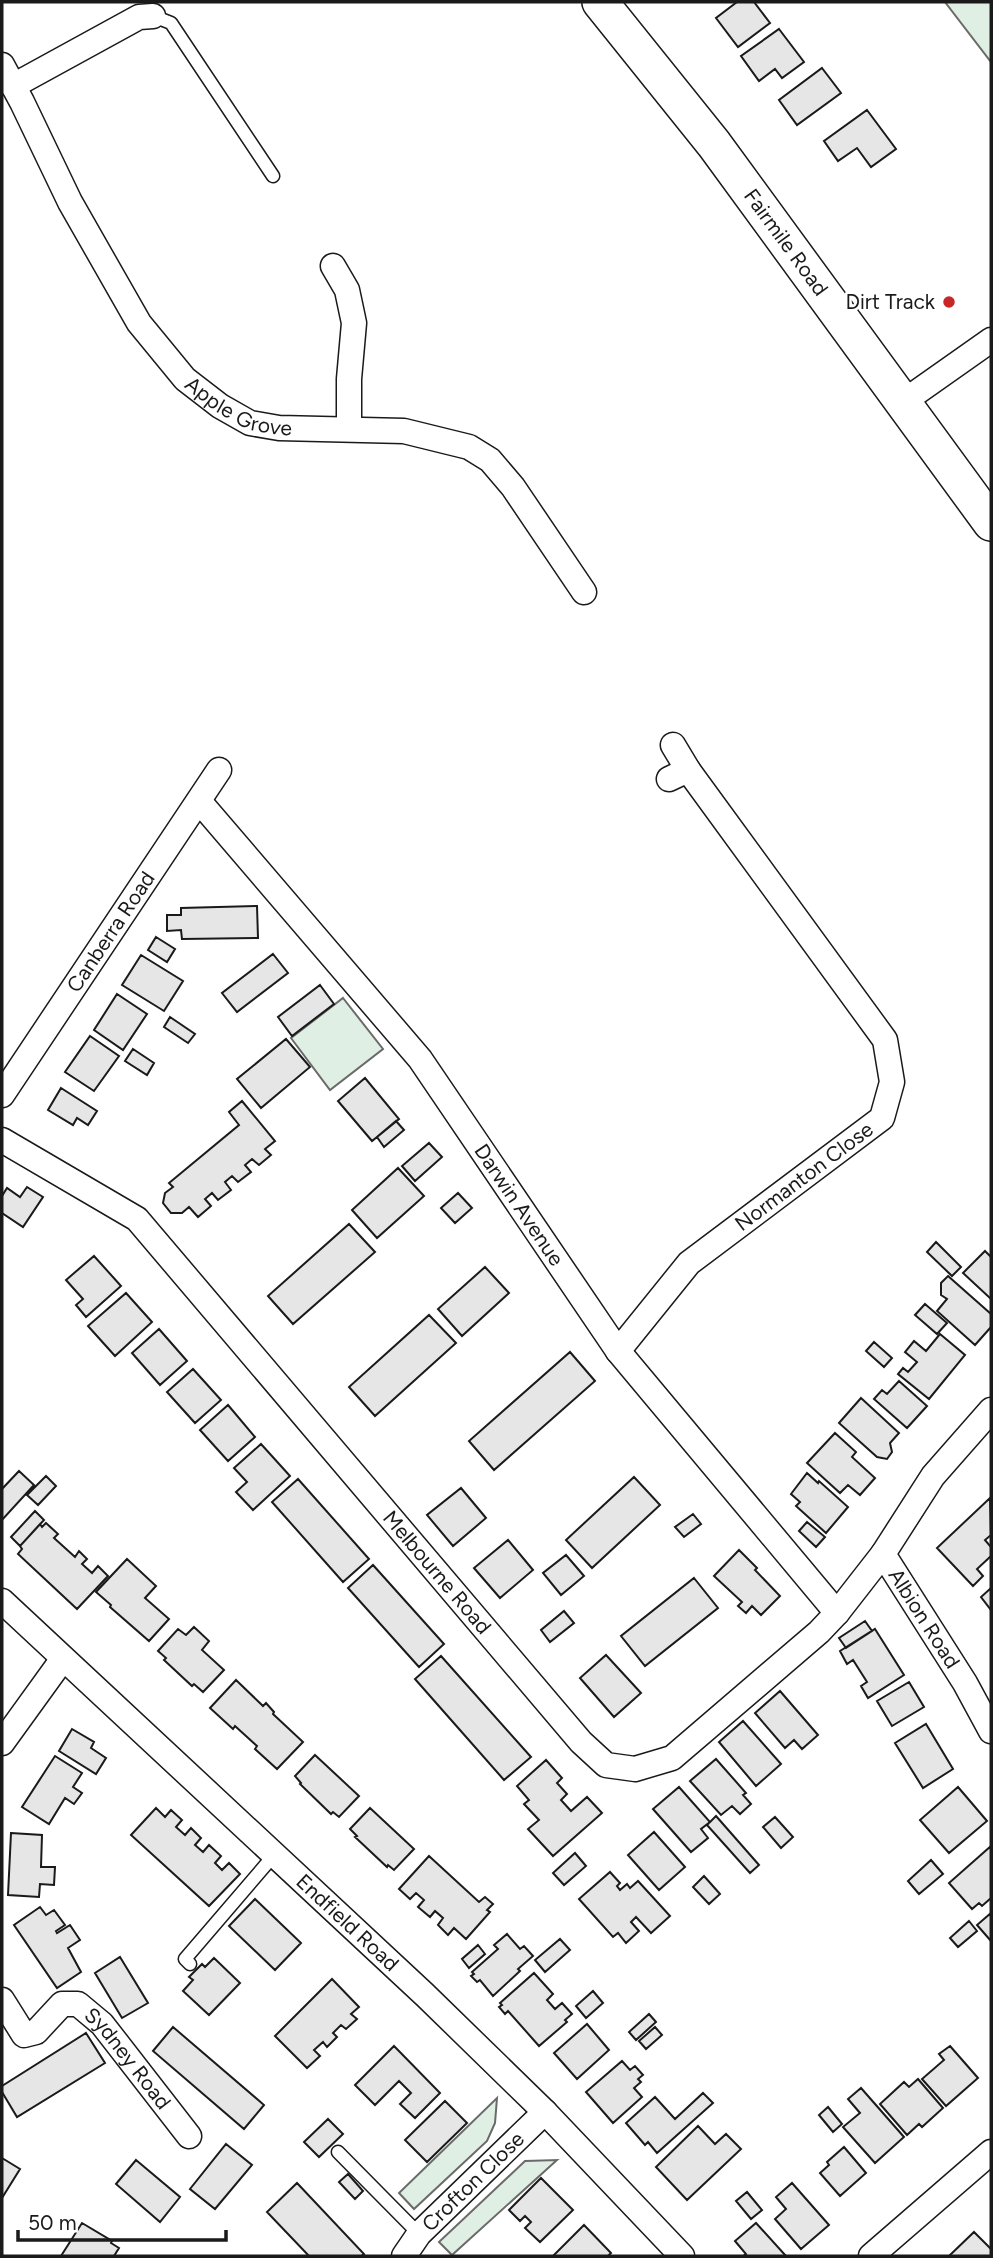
<svg xmlns="http://www.w3.org/2000/svg" width="993" height="2258" viewBox="0 0 993 2258" font-family="Figtree,sans-serif">
<style>
.green{fill:#e0efe3;stroke:#6a6a6a;stroke-width:2}
.building{fill:#e6e6e6;stroke:#1a1a1a;stroke-width:2}
.lines{fill:none;stroke-linecap:round;stroke-linejoin:round}
.service-casing{stroke:#1a1a1a;stroke-width:15}
.minor-casing{stroke:#1a1a1a;stroke-width:27}
.secondary-casing{stroke:#1a1a1a;stroke-width:38}
.service{stroke:#fff;stroke-width:12}
.minor{stroke:#fff;stroke-width:24}
.secondary{stroke:#fff;stroke-width:35}
.poi-dot{fill:#c62828;stroke:#fff;stroke-width:2.5}
.labels{text-anchor:middle;stroke-width:5;stroke-linejoin:round;paint-order:stroke}
.street-label{font-size:21px;fill:#1a1a1a;stroke:#fff}
.poi-label{font-size:21px;fill:#1a1a1a;stroke:#fff;text-anchor:end}
</style>
<rect width="100%" height="100%" fill="#fff"/>
<path class="green" d="M 945,2 L 991,2 L 991,62 Z
M 343,998 L 383,1049 L 330,1090 L 291,1038 Z
M 497,2098 L 495,2123 L 487,2141 L 414,2209 L 399,2193 Z
M 557,2160 L 452,2255 L 439,2242 L 525,2161 Z"/>
<path class="building" d="M 737,2 L 754,2 L 770,23 L 738,47 L 716,18 Z
M 779,29 L 804,62 L 782,78 L 775,69 L 759,81 L 741,56 Z
M 822,68 L 841,93 L 797,125 L 779,100 Z
M 867,110 L 896,149 L 871,167 L 857,148 L 838,161 L 824,141 Z
M 257,906 L 258,938 L 182,939 L 181,930 L 167,931 L 167,915 L 181,915 L 181,908 Z
M 156,937 L 175,949 L 167,962 L 148,950 Z
M 273,954 L 288,973 L 237,1012 L 222,993 Z
M 141,955 L 183,981 L 164,1011 L 122,985 Z
M 320,985 L 334,1004 L 292,1036 L 278,1017 Z
M 117,994 L 147,1014 L 123,1050 L 94,1030 Z
M 170,1017 L 195,1034 L 188,1043 L 164,1027 Z
M 90,1036 L 119,1056 L 94,1091 L 65,1072 Z
M 286,1039 L 310,1067 L 261,1108 L 237,1079 Z
M 133,1049 L 154,1063 L 147,1075 L 125,1061 Z
M 365,1078 L 399,1119 L 372,1141 L 338,1101 Z
M 61,1088 L 97,1111 L 88,1125 L 77,1118 L 73,1125 L 48,1110 Z
M 242,1101 L 275,1141 L 265,1149 L 271,1155 L 259,1165 L 252,1159 L 245,1165 L 251,1172 L 238,1182 L 232,1176 L 225,1182 L 231,1190 L 218,1200 L 212,1193 L 205,1199 L 211,1206 L 198,1217 L 189,1207 L 182,1213 L 171,1213 L 163,1203 L 165,1193 L 173,1187 L 169,1183 L 239,1125 L 229,1112 Z
M 396,1121 L 404,1130 L 384,1147 L 377,1137 Z
M 429,1143 L 442,1157 L 415,1181 L 402,1166 Z
M 398,1168 L 424,1196 L 377,1238 L 352,1210 Z
M 27,1187 L 43,1197 L 23,1227 L 2,1213 L 2,1196 L 7,1188 L 20,1197 Z
M 458,1193 L 472,1208 L 455,1223 L 441,1208 Z
M 349,1224 L 375,1252 L 293,1324 L 268,1296 Z
M 936,1242 L 961,1267 L 952,1276 L 927,1252 Z
M 985,1251 L 991,1257 L 991,1299 L 963,1273 Z
M 94,1256 L 121,1286 L 86,1317 L 76,1305 L 83,1299 L 66,1280 Z
M 485,1267 L 509,1293 L 462,1336 L 438,1309 Z
M 948,1276 L 991,1314 L 991,1327 L 975,1345 L 937,1311 L 947,1299 L 941,1295 L 941,1283 Z
M 126,1293 L 152,1322 L 115,1356 L 88,1326 Z
M 925,1304 L 947,1323 L 937,1334 L 915,1315 Z
M 429,1315 L 456,1343 L 375,1416 L 349,1387 Z
M 159,1329 L 187,1361 L 160,1385 L 132,1353 Z
M 940,1334 L 965,1355 L 929,1399 L 898,1374 L 903,1368 L 908,1372 L 917,1362 L 905,1352 L 914,1341 L 926,1351 Z
M 874,1342 L 892,1358 L 884,1367 L 866,1351 Z
M 570,1352 L 595,1381 L 494,1470 L 469,1441 Z
M 193,1369 L 221,1400 L 195,1423 L 167,1392 Z
M 899,1381 L 927,1406 L 907,1428 L 874,1399 L 882,1390 L 887,1394 Z
M 861,1398 L 899,1433 L 890,1443 L 892,1452 L 887,1459 L 877,1457 L 839,1423 Z
M 228,1405 L 255,1437 L 228,1461 L 200,1430 Z
M 835,1433 L 856,1452 L 852,1457 L 875,1478 L 860,1495 L 848,1485 L 840,1493 L 807,1463 Z
M 261,1444 L 290,1476 L 253,1510 L 236,1492 L 247,1482 L 234,1468 Z
M 19,1471 L 34,1485 L 2,1520 L 2,1489 Z
M 807,1473 L 818,1483 L 819,1481 L 848,1507 L 826,1533 L 796,1506 L 800,1502 L 791,1494 Z
M 46,1476 L 56,1486 L 38,1505 L 27,1495 Z
M 634,1477 L 660,1505 L 592,1568 L 566,1540 Z
M 298,1479 L 369,1559 L 343,1582 L 272,1502 Z
M 461,1488 L 486,1518 L 453,1546 L 427,1515 Z
M 990,1498 L 991,1535 L 985,1540 L 991,1547 L 991,1556 L 977,1569 L 983,1576 L 973,1586 L 937,1548 Z
M 35,1511 L 44,1520 L 20,1546 L 11,1537 Z
M 693,1514 L 701,1524 L 684,1537 L 675,1527 Z
M 807,1522 L 825,1537 L 816,1547 L 799,1531 Z
M 46,1523 L 58,1534 L 54,1538 L 75,1557 L 79,1551 L 87,1559 L 82,1564 L 92,1573 L 98,1566 L 108,1576 L 77,1609 L 18,1554 L 22,1549 L 20,1546 L 40,1524 L 42,1527 Z
M 508,1540 L 533,1570 L 500,1598 L 474,1568 Z
M 739,1550 L 757,1568 L 755,1570 L 780,1596 L 761,1615 L 752,1606 L 746,1613 L 738,1606 L 742,1602 L 714,1576 Z
M 566,1555 L 584,1576 L 561,1595 L 543,1573 Z
M 127,1559 L 156,1586 L 145,1598 L 169,1619 L 149,1641 L 110,1607 L 111,1605 L 96,1592 Z
M 373,1565 L 444,1644 L 419,1667 L 348,1588 Z
M 694,1578 L 718,1608 L 645,1666 L 621,1636 Z
M 991,1588 L 991,1610 L 981,1597 Z
M 564,1611 L 574,1623 L 550,1642 L 541,1630 Z
M 865,1621 L 872,1631 L 846,1648 L 839,1638 Z
M 194,1627 L 209,1641 L 202,1650 L 224,1670 L 203,1692 L 194,1684 L 192,1686 L 164,1660 L 166,1658 L 158,1651 L 178,1629 L 186,1635 Z
M 875,1629 L 904,1675 L 868,1698 L 861,1686 L 867,1682 L 853,1660 L 847,1664 L 840,1651 Z
M 606,1655 L 641,1693 L 614,1717 L 580,1678 Z
M 441,1656 L 531,1757 L 504,1780 L 415,1679 Z
M 236,1680 L 263,1706 L 266,1703 L 274,1712 L 273,1714 L 303,1742 L 277,1769 L 255,1749 L 257,1746 L 235,1726 L 233,1729 L 210,1708 Z
M 909,1682 L 924,1707 L 892,1726 L 877,1701 Z
M 780,1691 L 818,1735 L 802,1749 L 794,1740 L 785,1748 L 755,1713 Z
M 743,1721 L 781,1764 L 756,1786 L 719,1742 Z
M 926,1724 L 953,1769 L 923,1788 L 895,1743 Z
M 72,1729 L 94,1742 L 91,1748 L 106,1758 L 96,1774 L 59,1751 Z
M 315,1755 L 359,1796 L 339,1817 L 333,1812 L 331,1814 L 300,1784 L 301,1783 L 295,1776 Z
M 55,1756 L 82,1773 L 73,1787 L 82,1793 L 74,1804 L 65,1798 L 49,1824 L 22,1807 Z
M 716,1759 L 746,1793 L 743,1795 L 751,1804 L 740,1814 L 732,1806 L 721,1815 L 690,1781 Z
M 546,1760 L 562,1778 L 557,1783 L 567,1794 L 561,1800 L 571,1811 L 587,1797 L 602,1813 L 553,1856 L 528,1829 L 539,1820 L 524,1804 L 529,1800 L 517,1786 Z
M 679,1787 L 710,1822 L 701,1829 L 708,1838 L 691,1852 L 653,1809 Z
M 958,1787 L 987,1821 L 949,1853 L 920,1820 Z
M 156,1808 L 165,1817 L 171,1810 L 182,1820 L 176,1827 L 185,1835 L 191,1828 L 201,1838 L 195,1845 L 203,1852 L 209,1845 L 221,1856 L 215,1863 L 222,1870 L 229,1863 L 240,1874 L 209,1906 L 131,1835 Z
M 370,1808 L 414,1849 L 394,1870 L 388,1865 L 387,1867 L 355,1837 L 357,1836 L 350,1829 Z
M 716,1816 L 759,1865 L 750,1873 L 707,1825 Z
M 775,1817 L 793,1837 L 781,1848 L 763,1827 Z
M 654,1832 L 685,1867 L 659,1890 L 628,1855 Z
M 11,1833 L 42,1835 L 41,1867 L 55,1867 L 54,1885 L 40,1884 L 39,1897 L 8,1895 Z
M 991,1846 L 991,1898 L 982,1906 L 979,1903 L 972,1909 L 949,1883 Z
M 575,1853 L 586,1866 L 564,1885 L 553,1873 Z
M 429,1856 L 479,1902 L 485,1897 L 493,1904 L 487,1910 L 490,1912 L 466,1939 L 454,1928 L 448,1935 L 438,1925 L 443,1918 L 435,1911 L 430,1917 L 418,1907 L 424,1900 L 416,1893 L 410,1899 L 399,1889 Z
M 931,1860 L 943,1874 L 919,1894 L 908,1881 Z
M 610,1872 L 620,1883 L 617,1886 L 620,1890 L 627,1884 L 630,1888 L 638,1881 L 670,1916 L 651,1933 L 636,1917 L 631,1922 L 639,1931 L 626,1943 L 618,1933 L 613,1937 L 579,1899 Z
M 704,1876 L 720,1894 L 709,1904 L 693,1887 Z
M 255,1899 L 301,1943 L 275,1970 L 229,1926 Z
M 40,1907 L 46,1915 L 54,1910 L 65,1925 L 56,1931 L 57,1933 L 70,1925 L 80,1940 L 68,1948 L 81,1972 L 57,1988 L 14,1925 Z
M 991,1913 L 991,1941 L 977,1925 Z
M 969,1921 L 977,1931 L 958,1947 L 950,1938 Z
M 507,1934 L 520,1949 L 524,1946 L 533,1956 L 518,1969 L 520,1971 L 493,1996 L 480,1980 L 477,1982 L 471,1976 L 474,1974 L 472,1972 L 498,1949 L 494,1945 Z
M 560,1939 L 570,1950 L 545,1972 L 535,1960 Z
M 478,1945 L 485,1954 L 469,1968 L 462,1959 Z
M 120,1957 L 148,2003 L 122,2018 L 95,1973 Z
M 214,1958 L 240,1983 L 209,2015 L 183,1991 L 193,1980 L 189,1977 L 202,1964 L 205,1967 Z
M 534,1973 L 553,1994 L 547,2000 L 555,2009 L 562,2003 L 572,2014 L 565,2020 L 567,2022 L 539,2046 L 508,2011 L 505,2014 L 499,2007 L 502,2005 L 500,2003 Z
M 332,1979 L 359,2007 L 351,2014 L 357,2019 L 346,2029 L 341,2025 L 333,2033 L 337,2037 L 327,2047 L 323,2042 L 314,2050 L 320,2056 L 307,2068 L 275,2036 Z
M 593,1991 L 603,2003 L 586,2018 L 576,2006 Z
M 649,2014 L 656,2022 L 636,2040 L 629,2032 Z
M 587,2024 L 609,2050 L 577,2079 L 554,2053 Z
M 173,2027 L 264,2105 L 244,2129 L 153,2051 Z
M 655,2027 L 662,2035 L 646,2049 L 639,2041 Z
M 86,2033 L 105,2063 L 17,2117 L 2,2092 L 2,2086 Z
M 394,2046 L 440,2093 L 415,2118 L 400,2104 L 411,2093 L 399,2081 L 375,2105 L 355,2085 Z
M 950,2046 L 978,2078 L 946,2106 L 922,2079 L 944,2060 L 939,2054 Z
M 622,2061 L 630,2070 L 635,2066 L 643,2075 L 638,2079 L 641,2082 L 634,2088 L 642,2097 L 613,2123 L 586,2092 Z
M 918,2079 L 943,2108 L 922,2127 L 919,2124 L 907,2135 L 880,2104 L 904,2082 L 909,2087 Z
M 861,2088 L 904,2137 L 875,2163 L 843,2127 L 860,2113 L 848,2099 Z
M 703,2093 L 713,2103 L 657,2153 L 648,2142 L 645,2145 L 626,2123 L 655,2097 L 675,2119 Z
M 445,2101 L 467,2123 L 427,2162 L 405,2140 Z
M 828,2107 L 842,2124 L 833,2132 L 819,2115 Z
M 328,2119 L 343,2134 L 319,2157 L 304,2142 Z
M 698,2126 L 715,2144 L 726,2134 L 741,2149 L 687,2200 L 656,2167 Z
M 226,2144 L 252,2165 L 215,2209 L 190,2189 Z
M 844,2147 L 866,2173 L 840,2196 L 820,2173 L 829,2165 L 827,2162 Z
M 2,2158 L 20,2169 L 2,2198 Z
M 136,2160 L 180,2197 L 160,2222 L 116,2184 Z
M 348,2174 L 363,2191 L 355,2199 L 339,2182 Z
M 541,2178 L 573,2210 L 540,2242 L 525,2228 L 531,2222 L 525,2216 L 520,2221 L 509,2210 Z
M 297,2183 L 364,2254 L 361,2256 L 309,2256 L 267,2212 Z
M 792,2183 L 829,2225 L 801,2249 L 775,2219 L 786,2209 L 776,2197 Z
M 747,2192 L 762,2210 L 751,2219 L 736,2201 Z
M 82,2223 L 112,2241 L 111,2243 L 119,2248 L 114,2256 L 61,2256 Z
M 756,2223 L 786,2256 L 743,2256 L 746,2254 L 735,2241 Z
M 584,2225 L 611,2253 L 608,2256 L 553,2256 Z
M 974,2232 L 991,2249 L 991,2256 L 949,2256 Z"/>
<g class="lines">
<defs>
<path id="service" d="M 153,16 L 171,23 L 273,176
M 190,1964 L 185,1959 L 275,1854
M 338,2152 L 419,2234"/>
<g id="minor">
<path id="s1" d="M 2,65 L 22,102 L 70,202 L 139,323 L 185,379 L 220,406 L 250,423 L 279,428 L 404,431 L 469,447 L 490,460 L 513,487 L 584,592"/>
<path d="M 13,86 L 139,17 L 153,16"/>
<path d="M 333,266 L 347,290 L 354,323 L 349,379 L 349,429"/>
<path d="M 903,402 L 991,340"/>
<path d="M 669,779 L 688,770"/>
<path id="s2" d="M 199,801 L 420,1059 L 618,1351 L 837,1613"/>
<path id="s3" d="M 2,1095 L 219,770"/>
<path id="s4" d="M 2,1140 L 137,1219 L 581,1742 L 606,1765 L 635,1769 L 672,1758 L 819,1632 L 837,1613 L 883,1554"/>
<path id="s5" d="M 618,1351 L 689,1263 L 882,1118 L 892,1082 L 885,1040 L 688,770 L 673,745"/>
<path id="s6" d="M 991,1410 L 933,1476 L 883,1554 L 965,1683 L 991,1731"/>
<path id="s7" d="M 2,1601 L 425,1995 L 545,2112 L 682,2256"/>
<path d="M 2,1743 L 62,1660"/>
<path id="s8" d="M 2,2000 L 24,2035 L 36,2032 L 62,2004 L 78,2004 L 102,2024 L 189,2136"/>
<path id="s9" d="M 404,2256 L 419,2234 L 545,2112"/>
<path d="M 871,2256 L 991,2152"/>
</g>
<g id="secondary">
<path id="s10" d="M 600,2 L 714,144 L 991,523"/>
</g>
</defs>
<use href="#service" class="service-casing"/>
<use href="#minor" class="minor-casing"/>
<use href="#secondary" class="secondary-casing"/>
<use href="#service" class="service"/>
<use href="#minor" class="minor"/>
<use href="#secondary" class="secondary"/>
</g>
<circle class="poi-dot" cx="949" cy="302" r="7"/>
<g class="labels">
<g class="street-label">
<text dy="7" stroke="none"><textPath href="#s10" startOffset="304">Fairmile Road</textPath></text>
<text dy="7" stroke="none"><textPath href="#s1" startOffset="427">Apple Grove</textPath></text>
<text dy="7" stroke="none"><textPath href="#s3" startOffset="196">Canberra Road</textPath></text>
<text dy="7" stroke="none"><textPath href="#s5" startOffset="257">Normanton Close</textPath></text>
<text dy="7" stroke="none"><textPath href="#s2" startOffset="516">Darwin Avenue</textPath></text>
<text dy="7" stroke="none"><textPath href="#s4" startOffset="620">Melbourne Road</textPath></text>
<text dy="7" stroke="none"><textPath href="#s6" startOffset="257">Albion Road</textPath></text>
<text dy="7" stroke="none"><textPath href="#s7" startOffset="472">Endfield Road</textPath></text>
<text dy="7" stroke="none"><textPath href="#s8" startOffset="182">Sydney Road</textPath></text>
<text dy="7" stroke="none"><textPath href="#s9" startOffset="102">Crofton Close</textPath></text>
</g>
<g class="poi-label">
<text x="935" y="309">Dirt Track</text>
</g>
</g>
<rect width="993" height="2258" fill="none" stroke="#1a1a1a" stroke-width="7"/>
<path d="M18 2230v10h208v-10" fill="none" stroke="#1a1a1a" stroke-width="3.5"/>
<text x="28" y="2230" font-size="21" fill="#1a1a1a" stroke="#ffffff" stroke-width="5" paint-order="stroke">50 m</text>
</svg>
